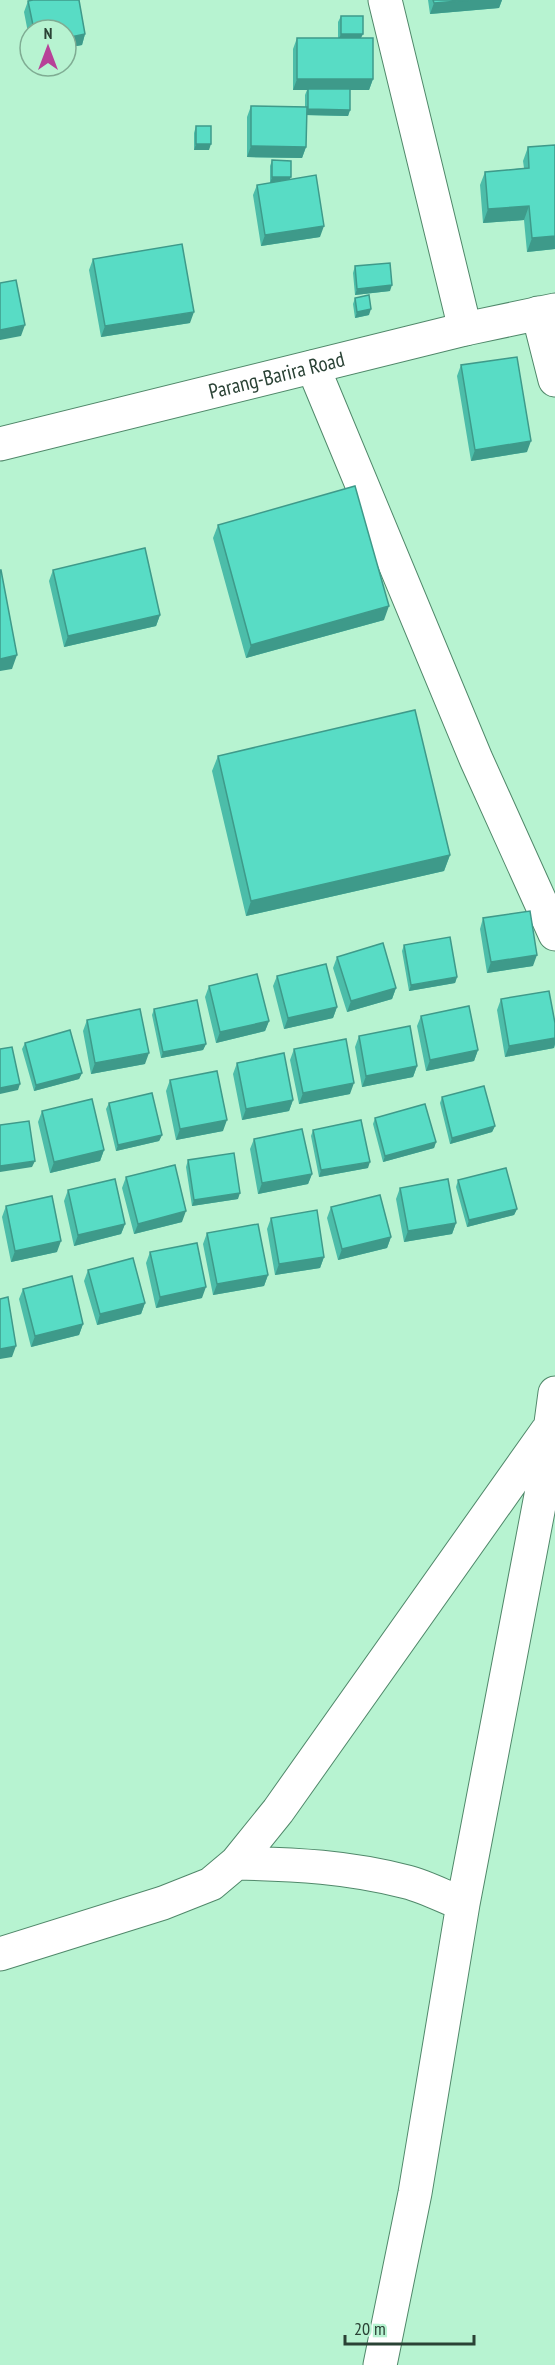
<svg xmlns="http://www.w3.org/2000/svg" width="555" height="2365" viewBox="0 0 555 2365" font-family="'PT Sans Narrow',sans-serif">
<style>
.lines{fill:none;stroke-linecap:round;stroke-linejoin:round}
.minor-casing{stroke:#50886a;stroke-width:35}
.secondary-casing{stroke:#50886a;stroke-width:35}
.minor{stroke:#fff;stroke-width:33}
.secondary{stroke:#fff;stroke-width:33}
.wall{fill:#4cbda9}
.shaded-wall{fill:#3e9a8a}
.building{fill:#58dcc5;stroke:#3e9a8a;stroke-width:1.5}
.labels{text-anchor:middle;stroke-width:6;stroke-linejoin:round;paint-order:stroke}
.street-label{font-size:21px;fill:#2a4235;stroke:#b7f3d1}
</style>
<rect width="100%" height="100%" fill="#b7f3d1"/>
<g class="lines">
<defs>
<path id="minor" d="M 385,0 L 465,329
M 538,313 L 555,380
M 313,367 L 476,759 L 555,934
M 236,1863 C 294,1864 350,1867 407,1882 C 426,1887 445,1897 463,1904
M 0,1954 L 163,1903 L 211,1884 L 236,1863 L 278,1811 L 547,1431
M 380,2365 L 415,2193 L 463,1904 L 542,1490 L 555,1393"/>
<g id="secondary">
<path id="s1" d="M 0,444 L 465,329 L 555,310"/>
</g>
</defs>
<use href="#minor" class="minor-casing"/>
<use href="#secondary" class="secondary-casing"/>
<use href="#minor" class="minor"/>
<use href="#secondary" class="secondary"/>
</g>
<path class="wall" d="M 33,0 L 79,0 L 85,34 L 82,45 L 66,48 L 66,30 L 30,30 L 30,43 L 24,12 L 28,1 Z
M 428,0 L 502,0 L 499,8 L 430,14 Z
M 341,16 L 361,38 L 373,79 L 369,90 L 350,90 L 350,110 L 348,116 L 306,115 L 306,147 L 302,158 L 247,157 L 247,117 L 251,106 L 305,107 L 305,95 L 307,90 L 293,90 L 293,49 L 297,38 L 338,38 L 338,22 Z
M 196,126 L 209,150 L 194,150 L 194,133 Z
M 555,145 L 555,249 L 527,252 L 524,220 L 483,223 L 480,185 L 485,172 L 524,168 L 523,161 L 528,147 Z
M 272,160 L 290,179 L 320,237 L 261,246 L 253,195 L 257,185 L 270,183 L 270,166 Z
M 93,259 L 190,323 L 101,337 L 89,270 Z
M 355,266 L 390,291 L 355,295 L 353,273 Z
M 355,298 L 369,315 L 355,318 L 353,304 Z
M 461,365 L 527,452 L 471,461 L 457,376 Z
M 218,525 L 384,620 L 246,658 L 213,538 Z
M 53,570 L 160,615 L 156,626 L 64,647 L 49,581 Z
M 218,756 L 450,855 L 444,871 L 246,916 L 212,771 Z
M 483,918 L 533,966 L 487,973 L 480,929 Z
M 404,945 L 457,977 L 455,983 L 409,991 L 402,951 Z
M 337,957 L 396,988 L 392,999 L 347,1012 L 333,968 Z
M 277,976 L 337,1007 L 333,1018 L 284,1029 L 273,986 Z
M 209,986 L 269,1021 L 265,1031 L 216,1043 L 205,997 Z
M 501,999 L 555,1023 L 555,1044 L 554,1048 L 505,1057 L 497,1010 Z
M 154,1009 L 206,1044 L 203,1050 L 161,1058 L 152,1015 Z
M 421,1016 L 478,1050 L 474,1061 L 426,1071 L 417,1026 Z
M 87,1020 L 145,1064 L 91,1074 L 83,1031 Z
M 359,1036 L 417,1066 L 413,1077 L 362,1087 L 355,1047 Z
M 25,1043 L 82,1073 L 79,1079 L 34,1091 L 22,1049 Z
M 294,1049 L 350,1094 L 299,1104 L 290,1060 Z
M 237,1063 L 293,1100 L 289,1111 L 242,1120 L 233,1074 Z
M 170,1080 L 223,1131 L 176,1140 L 166,1091 Z
M 442,1097 L 495,1126 L 492,1132 L 450,1144 L 440,1103 Z
M 109,1103 L 162,1135 L 159,1141 L 116,1151 L 106,1109 Z
M 42,1111 L 104,1150 L 100,1161 L 50,1173 L 38,1122 Z
M 375,1118 L 436,1142 L 434,1148 L 383,1162 L 373,1124 Z
M 313,1130 L 368,1168 L 319,1177 L 311,1136 Z
M 254,1139 L 312,1174 L 308,1184 L 258,1194 L 250,1149 Z
M 188,1160 L 238,1199 L 192,1206 L 186,1167 Z
M 126,1177 L 182,1222 L 134,1234 L 122,1188 Z
M 458,1180 L 517,1209 L 514,1215 L 467,1227 L 456,1187 Z
M 400,1188 L 456,1223 L 452,1234 L 404,1242 L 396,1199 Z
M 68,1190 L 125,1224 L 121,1234 L 74,1246 L 64,1201 Z
M 6,1206 L 57,1252 L 11,1262 L 2,1217 Z
M 331,1207 L 391,1237 L 387,1248 L 338,1260 L 327,1218 Z
M 271,1218 L 324,1257 L 320,1268 L 275,1275 L 267,1229 Z
M 207,1233 L 268,1275 L 264,1286 L 213,1295 L 203,1244 Z
M 150,1252 L 202,1298 L 156,1308 L 146,1263 Z
M 88,1270 L 145,1303 L 141,1314 L 97,1325 L 84,1281 Z
M 23,1289 L 83,1324 L 79,1335 L 31,1347 L 19,1299 Z"/>
<path class="shaded-wall" d="M 471,0 L 502,0 L 499,8 L 430,14 L 434,3 Z
M 85,34 L 82,45 L 66,48 L 66,38 Z
M 341,34 L 363,34 L 360,40 L 338,40 Z
M 297,79 L 373,79 L 369,90 L 293,90 Z
M 308,109 L 350,110 L 348,116 L 305,115 Z
M 196,144 L 211,144 L 209,150 L 194,150 Z
M 251,146 L 306,147 L 302,158 L 247,157 Z
M 272,177 L 291,177 L 288,183 L 270,183 Z
M 529,206 L 524,220 L 483,223 L 488,209 Z
M 324,226 L 320,237 L 261,246 L 265,235 Z
M 555,236 L 555,249 L 527,252 L 532,238 Z
M 392,285 L 390,291 L 355,295 L 357,289 Z
M 371,309 L 369,315 L 355,318 L 357,312 Z
M 194,312 L 190,323 L 101,337 L 105,326 Z
M 25,325 L 21,336 L 0,340 L 0,330 Z
M 531,441 L 527,452 L 471,461 L 475,450 Z
M 389,606 L 384,620 L 246,658 L 251,645 Z
M 160,615 L 156,626 L 64,647 L 68,636 Z
M 17,655 L 12,669 L 0,671 L 0,659 Z
M 450,855 L 444,871 L 246,916 L 251,901 Z
M 537,955 L 533,966 L 487,973 L 491,962 Z
M 457,977 L 455,983 L 409,991 L 411,985 Z
M 396,988 L 392,999 L 347,1012 L 351,1001 Z
M 337,1007 L 333,1018 L 284,1029 L 288,1018 Z
M 269,1021 L 265,1031 L 216,1043 L 220,1032 Z
M 555,1038 L 555,1044 L 554,1048 L 505,1057 L 509,1046 Z
M 206,1044 L 203,1050 L 161,1058 L 163,1052 Z
M 478,1050 L 474,1061 L 426,1071 L 430,1060 Z
M 149,1053 L 145,1064 L 91,1074 L 95,1063 Z
M 417,1066 L 413,1077 L 362,1087 L 366,1076 Z
M 82,1073 L 79,1079 L 34,1091 L 36,1085 Z
M 354,1083 L 350,1094 L 299,1104 L 303,1093 Z
M 20,1084 L 18,1090 L 0,1094 L 0,1088 Z
M 293,1100 L 289,1111 L 242,1120 L 246,1109 Z
M 227,1120 L 223,1131 L 176,1140 L 180,1129 Z
M 495,1126 L 492,1132 L 450,1144 L 452,1138 Z
M 162,1135 L 159,1141 L 116,1151 L 118,1145 Z
M 436,1142 L 434,1148 L 383,1162 L 385,1156 Z
M 104,1150 L 100,1161 L 50,1173 L 54,1162 Z
M 35,1161 L 32,1167 L 0,1172 L 0,1166 Z
M 370,1162 L 368,1168 L 319,1177 L 321,1170 Z
M 312,1174 L 308,1184 L 258,1194 L 262,1183 Z
M 240,1193 L 238,1199 L 192,1206 L 194,1200 Z
M 517,1209 L 514,1215 L 467,1227 L 469,1220 Z
M 186,1211 L 182,1222 L 134,1234 L 138,1224 Z
M 456,1223 L 452,1234 L 404,1242 L 408,1231 Z
M 125,1224 L 121,1234 L 74,1246 L 78,1235 Z
M 391,1237 L 387,1248 L 338,1260 L 342,1249 Z
M 61,1241 L 57,1252 L 11,1262 L 15,1251 Z
M 324,1257 L 320,1268 L 275,1275 L 279,1264 Z
M 268,1275 L 264,1286 L 213,1295 L 217,1284 Z
M 206,1287 L 202,1298 L 156,1308 L 160,1297 Z
M 145,1303 L 141,1314 L 97,1325 L 100,1314 Z
M 83,1324 L 79,1335 L 31,1347 L 35,1336 Z
M 16,1346 L 12,1357 L 0,1359 L 0,1349 Z"/>
<path class="building" d="M 33,0 L 79,0 L 85,34 L 66,38 L 66,30 L 34,30 L 28,1 Z
M 433,0 L 471,0 L 434,3 Z
M 341,16 L 363,16 L 363,34 L 341,34 Z
M 297,38 L 373,38 L 373,79 L 297,79 Z
M 308,89 L 350,89 L 350,110 L 308,109 Z
M 251,106 L 307,107 L 306,147 L 251,146 Z
M 196,126 L 211,126 L 211,144 L 196,144 Z
M 555,145 L 555,236 L 532,238 L 529,206 L 488,209 L 485,172 L 529,168 L 528,147 Z
M 272,160 L 291,161 L 291,177 L 272,177 Z
M 316,175 L 324,226 L 265,235 L 257,185 Z
M 182,244 L 194,312 L 105,326 L 93,259 Z
M 390,263 L 392,285 L 357,289 L 355,266 Z
M 16,280 L 25,325 L 0,330 L 0,283 Z
M 369,295 L 371,309 L 357,312 L 355,298 Z
M 517,357 L 531,441 L 475,450 L 461,365 Z
M 355,486 L 389,606 L 251,645 L 218,525 Z
M 145,548 L 160,615 L 68,636 L 53,570 Z
M 0,570 L 1,570 L 17,655 L 0,659 Z
M 415,710 L 450,855 L 251,901 L 218,756 Z
M 530,911 L 537,955 L 491,962 L 483,918 Z
M 450,937 L 457,977 L 411,985 L 404,945 Z
M 383,943 L 396,988 L 351,1001 L 337,957 Z
M 326,964 L 337,1007 L 288,1018 L 277,976 Z
M 257,974 L 269,1021 L 220,1032 L 209,986 Z
M 549,991 L 555,1023 L 555,1038 L 509,1046 L 501,999 Z
M 197,1000 L 206,1044 L 163,1052 L 154,1009 Z
M 469,1006 L 478,1050 L 430,1060 L 421,1016 Z
M 140,1009 L 149,1053 L 95,1063 L 87,1020 Z
M 410,1026 L 417,1066 L 366,1076 L 359,1036 Z
M 70,1030 L 82,1073 L 36,1085 L 25,1043 Z
M 346,1039 L 354,1083 L 303,1093 L 294,1049 Z
M 12,1047 L 20,1084 L 0,1088 L 0,1049 Z
M 284,1053 L 293,1100 L 246,1109 L 237,1063 Z
M 217,1071 L 227,1120 L 180,1129 L 170,1080 Z
M 484,1086 L 495,1126 L 452,1138 L 442,1097 Z
M 152,1093 L 162,1135 L 118,1145 L 109,1103 Z
M 92,1099 L 104,1150 L 54,1162 L 42,1111 Z
M 425,1104 L 436,1142 L 385,1156 L 375,1118 Z
M 361,1120 L 370,1162 L 321,1170 L 313,1130 Z
M 29,1121 L 35,1161 L 0,1166 L 0,1125 Z
M 302,1129 L 312,1174 L 262,1183 L 254,1139 Z
M 234,1153 L 240,1193 L 194,1200 L 188,1160 Z
M 175,1165 L 186,1211 L 138,1224 L 126,1177 Z
M 506,1168 L 517,1209 L 469,1220 L 458,1180 Z
M 115,1179 L 125,1224 L 78,1235 L 68,1190 Z
M 448,1179 L 456,1223 L 408,1231 L 400,1188 Z
M 380,1195 L 391,1237 L 342,1249 L 331,1207 Z
M 52,1196 L 61,1241 L 15,1251 L 6,1206 Z
M 317,1210 L 324,1257 L 279,1264 L 271,1218 Z
M 258,1224 L 268,1275 L 217,1284 L 207,1233 Z
M 197,1243 L 206,1287 L 160,1297 L 150,1252 Z
M 133,1258 L 145,1303 L 100,1314 L 88,1270 Z
M 72,1276 L 83,1324 L 35,1336 L 23,1289 Z
M 8,1297 L 16,1346 L 0,1349 L 0,1299 Z"/>
<g class="labels">
<g class="street-label">
<text dy="7" stroke="none"><textPath href="#s1" startOffset="285">Parang-Barira Road</textPath></text>
</g>
</g>
<g transform="translate(48 48)"><circle r="28" fill="#b7f3d1" stroke="#7fac93" stroke-width="1.5"/>
<path d="M0-4.5L10 22L0 15L-10 22Z" fill="#b74198"/>
<text y="-9" font-size="16" font-weight="bold" text-anchor="middle" fill="#2a4235">N</text>
</g>
<path d="M345 2335v9h129v-9" fill="none" stroke="#2a4235" stroke-width="3"/>
<text x="354" y="2335" font-size="18" fill="#2a4235" stroke="#b7f3d1" stroke-width="4.5" paint-order="stroke">20 m</text>
</svg>
